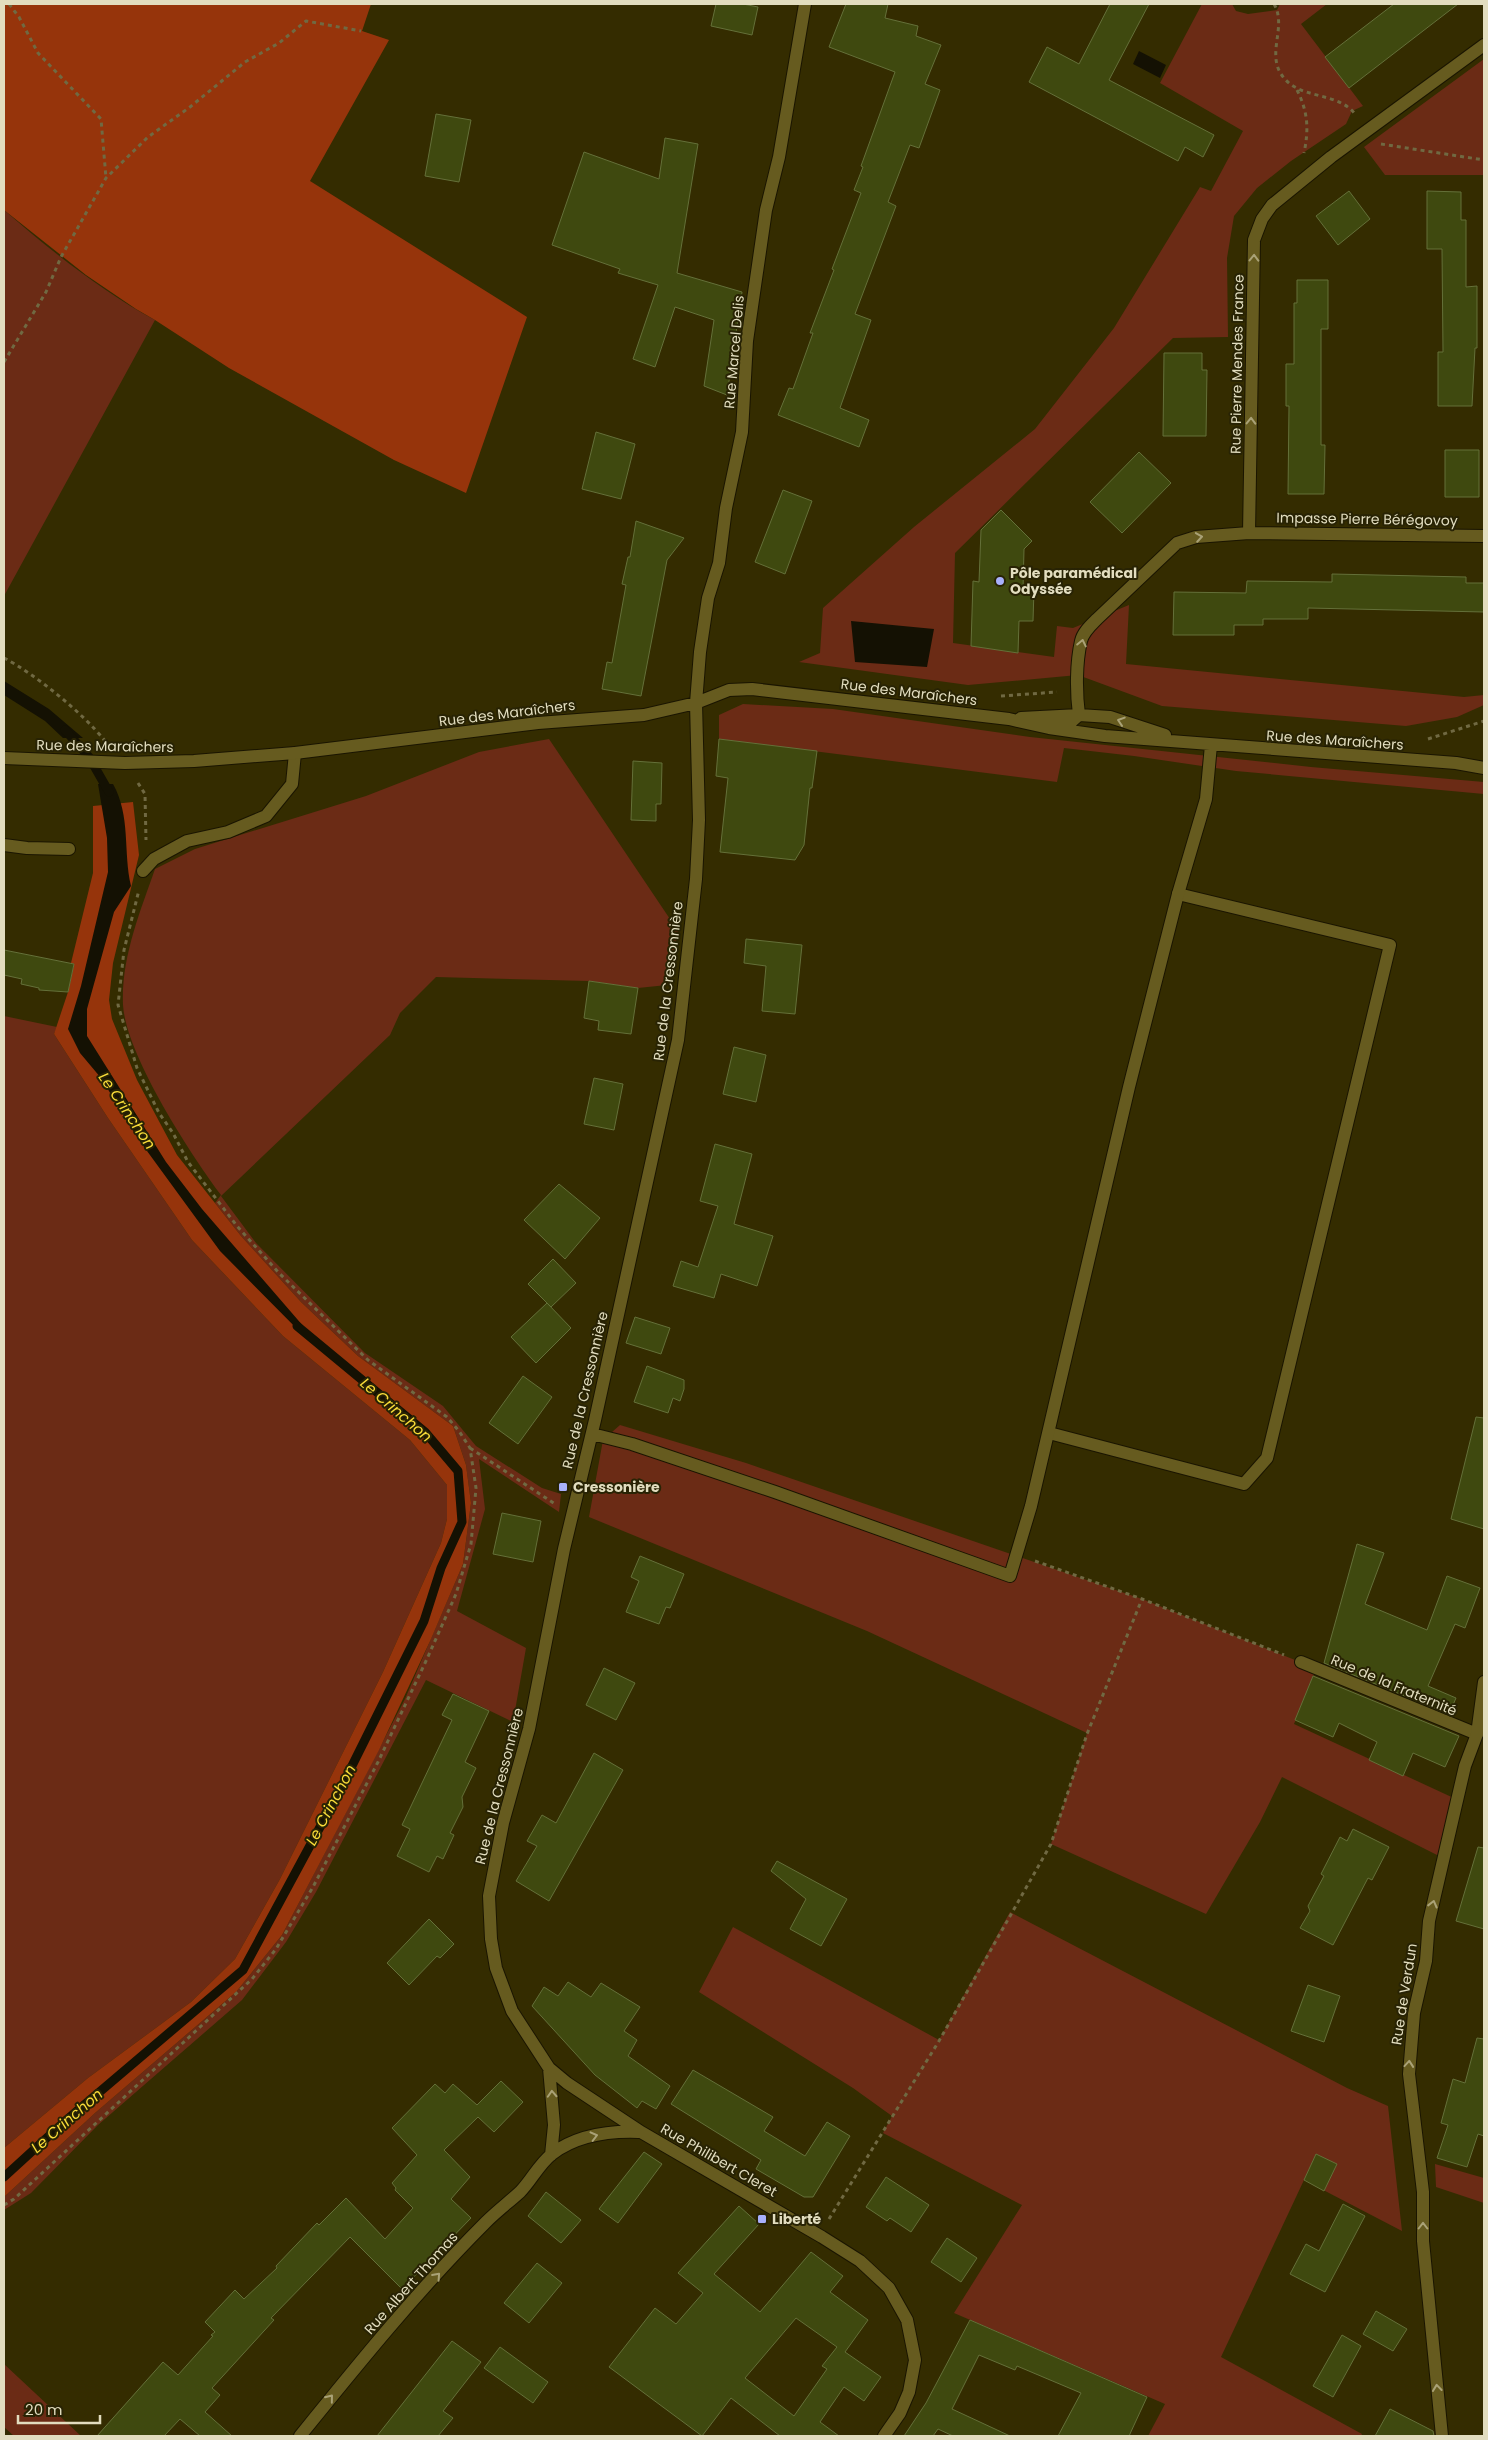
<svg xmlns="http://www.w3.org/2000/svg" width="1488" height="2440" viewBox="0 0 1488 2440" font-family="Poppins,sans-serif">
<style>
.green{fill:#6b2b15}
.forest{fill:#96340b}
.water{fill:#141103}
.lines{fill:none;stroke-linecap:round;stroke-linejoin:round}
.stream{stroke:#141103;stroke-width:9}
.building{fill:#3f490f;stroke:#647039;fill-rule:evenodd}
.lane-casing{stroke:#1a1500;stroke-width:14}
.street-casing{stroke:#1a1500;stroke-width:14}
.path{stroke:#706942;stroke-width:3;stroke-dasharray:4 4;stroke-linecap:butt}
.lane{stroke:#665b1f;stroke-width:12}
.street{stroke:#665b1f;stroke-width:12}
.oneway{stroke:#aaa277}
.poi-dot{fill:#a8b0fc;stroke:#282304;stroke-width:2}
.labels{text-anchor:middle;stroke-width:4;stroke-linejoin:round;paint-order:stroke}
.street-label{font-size:14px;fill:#e2ddbf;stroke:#282304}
.poi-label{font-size:14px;font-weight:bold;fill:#e2ddbf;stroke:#282304;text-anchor:start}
.water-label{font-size:15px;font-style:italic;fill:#f8dc39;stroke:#282304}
</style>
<rect width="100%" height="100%" fill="#342c00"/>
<path class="green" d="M 1202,4 L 1232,4 L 1236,11 L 1248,14 L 1277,10 L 1280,4 L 1327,4 L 1301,24 L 1363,106 L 1352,111 L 1346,124 L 1291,161 L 1257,188 L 1234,216 L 1227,258 L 1228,337 L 1173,338 L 955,553 L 953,643 L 1054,657 L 1057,626 L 1073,628 L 1129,605 L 1126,664 L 1464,697 L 1484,695 L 1484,705 L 1457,717 L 1406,726 L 1162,706 L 1078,675 L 968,685 L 799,662 L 820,653 L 823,608 L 914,527 L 1035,429 L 1114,328 L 1200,187 L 1211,191 L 1243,131 L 1160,83 Z
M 1484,59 L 1484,175 L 1385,175 L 1364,147 Z
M 4,210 C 50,250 101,291 155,320 L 4,596 Z
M 743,704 L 833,709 L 1030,737 L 1311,767 L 1484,782 L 1484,794 L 1236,771 L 1134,756 L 1064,748 L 1057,782 L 719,739 L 719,715 Z
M 549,739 L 678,931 L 667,985 L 638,988 L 589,981 L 436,977 L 400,1013 L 390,1035 L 221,1196 L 256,1243 L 365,1353 L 443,1406 L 476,1446 L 542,1488 L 561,1494 L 559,1512 L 479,1459 L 485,1509 L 457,1611 L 526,1648 L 513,1722 L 426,1680 L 316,1892 L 286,1942 L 242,2000 L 98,2125 L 31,2193 L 4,2210 L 4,2197 L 95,2113 L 236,1992 L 282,1935 L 405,1699 L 463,1564 L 471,1503 L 466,1465 L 453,1426 L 358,1356 L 301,1302 L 241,1236 L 215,1203 L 221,1195 C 191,1155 126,1055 123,1005 C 121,958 140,912 155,869 L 195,849 L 366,796 L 479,752 Z
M 4,1016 L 57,1027 L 54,1034 L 108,1118 L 192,1240 L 283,1336 L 410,1440 L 447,1485 L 447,1519 L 441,1543 L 383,1672 L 280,1879 L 235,1959 L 191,2002 L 88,2078 L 4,2148 Z
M 620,1425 L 746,1463 L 1142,1599 L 1320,1670 L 1314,1674 L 1294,1724 L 1458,1800 L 1445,1859 L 1282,1777 L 1260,1822 L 1206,1914 L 1051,1844 L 1087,1733 L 867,1631 L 589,1517 L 603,1440 Z
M 1010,1912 L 1347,2088 L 1388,2106 L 1402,2231 L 1304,2180 L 1221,2357 L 1362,2434 L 1361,2436 L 1148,2436 L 1165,2404 L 954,2313 L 1022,2205 L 883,2133 L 892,2116 L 853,2088 L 699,1992 L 733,1927 L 939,2040 Z
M 1435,2164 L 1484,2178 L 1484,2203 L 1436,2187 Z
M 4,2364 L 81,2436 L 14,2436 L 4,2427 Z"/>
<path class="forest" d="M 4,4 L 371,4 L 362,31 L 389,40 L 310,181 L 527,317 L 466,493 L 394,460 L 229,368 L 155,320 L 136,309 L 86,275 L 4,210 Z
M 133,802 L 139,855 L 113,963 L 109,1000 L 112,1019 L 137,1080 L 177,1155 L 241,1236 L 301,1302 L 358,1356 L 453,1426 L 466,1465 L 471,1503 L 463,1564 L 431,1639 L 379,1750 L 282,1935 L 236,1992 L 95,2113 L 4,2197 L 4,2148 L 88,2078 L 191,2002 L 235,1959 L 280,1879 L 383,1672 L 441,1543 L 447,1519 L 447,1485 L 410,1440 L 283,1336 L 192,1240 L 108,1118 L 54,1034 L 68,992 L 74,964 L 71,963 L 93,873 L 93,806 Z"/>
<path class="water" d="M 1139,51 L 1166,65 L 1160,78 L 1133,64 Z
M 851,621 L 934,629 L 927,667 L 855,662 Z
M 4,681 L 49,709 L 83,738 L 63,738 L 45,721 L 4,695 Z
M 98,784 L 113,784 C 131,816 123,852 131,886 L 114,912 L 87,1009 L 87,1036 L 166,1162 L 202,1209 L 304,1327 L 309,1341 L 220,1251 L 139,1140 L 101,1078 L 80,1053 L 68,1029 L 81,986 L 108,872 L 107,838 Z"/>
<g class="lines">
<path class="stream" d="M 65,730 L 89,757 L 109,792
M 4,2177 L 63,2123 L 243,1970 L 340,1790 L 424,1621 L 441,1568 L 462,1522 L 458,1471 L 425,1432 L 297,1326"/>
</g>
<path class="building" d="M 716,4 L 743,4 L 758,7 L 752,35 L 711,26 Z
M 846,4 L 888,4 L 885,18 L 918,26 L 916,36 L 941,45 L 925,84 L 940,90 L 919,148 L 910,145 L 888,202 L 896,206 L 855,314 L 871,320 L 840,408 L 869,420 L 859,447 L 778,415 L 789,388 L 793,389 L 813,333 L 810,333 L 834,270 L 832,269 L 861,193 L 854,190 L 863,167 L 861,166 L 895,72 L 829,47 Z
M 1110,4 L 1149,4 L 1109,80 L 1214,135 L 1203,157 L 1185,147 L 1178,161 L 1029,82 L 1047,47 L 1079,64 Z
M 1394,4 L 1458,4 L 1349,88 L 1325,57 Z
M 436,114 L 471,120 L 459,182 L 425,176 Z
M 665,138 L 698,144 L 677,273 L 742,292 L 727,395 L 704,386 L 714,320 L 675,307 L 655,367 L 633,359 L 658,285 L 618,273 L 620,269 L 552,245 L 584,152 L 659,179 Z
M 1349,191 L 1370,219 L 1338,245 L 1316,216 Z
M 1427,191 L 1461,192 L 1461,220 L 1466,220 L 1466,287 L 1477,286 L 1477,348 L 1475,348 L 1472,406 L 1438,406 L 1438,352 L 1443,352 L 1442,249 L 1427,249 Z
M 1297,280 L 1328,280 L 1328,329 L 1321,329 L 1321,445 L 1325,445 L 1324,494 L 1288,494 L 1289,406 L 1286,406 L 1286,364 L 1294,364 L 1294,303 L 1297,303 Z
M 1164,353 L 1202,353 L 1202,370 L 1207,370 L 1206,436 L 1163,436 Z
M 596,432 L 635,444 L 621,499 L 582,489 Z
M 1445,450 L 1479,450 L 1479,497 L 1445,497 Z
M 1139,452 L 1171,483 L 1122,533 L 1090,502 Z
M 783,490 L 812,501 L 785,574 L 755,562 Z
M 1001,510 L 1032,541 L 1024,549 L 1023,589 L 1034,589 L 1033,621 L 1019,621 L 1018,653 L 971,646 L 973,581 L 979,582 L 981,530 Z
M 636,521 L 684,538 L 667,560 L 641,696 L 602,689 L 607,662 L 612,663 L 626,585 L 622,584 L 628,557 L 630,557 Z
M 1332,574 L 1466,577 L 1466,583 L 1484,583 L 1484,612 L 1308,608 L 1308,619 L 1263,619 L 1263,625 L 1234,625 L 1234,635 L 1173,635 L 1174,592 L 1246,593 L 1247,581 L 1332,582 Z
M 719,739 L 817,751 L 812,788 L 810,788 L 804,845 L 795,860 L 720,852 L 728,778 L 716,776 Z
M 633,761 L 662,763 L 661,804 L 656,804 L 656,821 L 631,820 Z
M 746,939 L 802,945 L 795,1014 L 762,1011 L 766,966 L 744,963 Z
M 4,950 L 74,964 L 68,992 L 39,990 L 39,988 L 21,984 L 22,979 L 4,975 Z
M 589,981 L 638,988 L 631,1034 L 598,1030 L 599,1021 L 584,1018 Z
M 734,1047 L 766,1055 L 756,1102 L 723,1094 Z
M 594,1078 L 623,1084 L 614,1130 L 584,1124 Z
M 715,1144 L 752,1154 L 734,1224 L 773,1236 L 757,1286 L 721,1274 L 714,1298 L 673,1286 L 681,1261 L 698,1267 L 718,1206 L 700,1201 Z
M 559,1184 L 600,1218 L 565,1259 L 524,1220 Z
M 553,1259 L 576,1283 L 551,1307 L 528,1284 Z
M 547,1303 L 571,1328 L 536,1363 L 511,1337 Z
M 635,1317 L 670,1328 L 661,1354 L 626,1343 Z
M 647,1366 L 684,1380 L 684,1389 L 680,1401 L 673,1398 L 668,1413 L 634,1402 Z
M 523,1376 L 552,1397 L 518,1444 L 489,1423 Z
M 1476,1417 L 1484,1418 L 1484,1529 L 1451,1519 Z
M 502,1513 L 541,1521 L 533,1562 L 493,1554 Z
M 1357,1544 L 1384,1553 L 1365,1604 L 1427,1630 L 1447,1576 L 1480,1588 L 1465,1628 L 1455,1624 L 1428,1686 L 1456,1698 L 1449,1714 L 1324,1663 Z
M 640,1556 L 684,1574 L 670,1608 L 666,1607 L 659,1624 L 626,1612 L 639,1581 L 631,1577 Z
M 604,1668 L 635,1683 L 616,1720 L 586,1705 Z
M 1313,1676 L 1459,1736 L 1445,1767 L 1413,1753 L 1403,1776 L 1369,1760 L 1377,1742 L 1339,1723 L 1333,1737 L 1295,1720 Z
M 453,1694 L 489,1711 L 465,1762 L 476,1768 L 462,1797 L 463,1807 L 450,1833 L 454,1835 L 443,1859 L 437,1856 L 429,1872 L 397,1856 L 410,1829 L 402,1825 L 452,1720 L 442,1715 Z
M 594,1753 L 623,1770 L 549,1901 L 516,1881 L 537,1846 L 527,1841 L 542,1815 L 556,1823 Z
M 1353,1829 L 1389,1847 L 1372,1880 L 1368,1878 L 1333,1945 L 1300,1928 L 1310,1911 L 1308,1906 L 1324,1876 L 1321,1874 L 1340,1837 L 1347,1841 Z
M 1478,1847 L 1484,1848 L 1484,1929 L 1456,1921 Z
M 777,1861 L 847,1899 L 821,1946 L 790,1929 L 806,1899 L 771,1871 Z
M 429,1919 L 454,1944 L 440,1958 L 437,1956 L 409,1985 L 387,1963 Z
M 568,1982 L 591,1997 L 601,1983 L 640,2007 L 624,2031 L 637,2040 L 628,2056 L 670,2086 L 656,2109 L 642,2101 L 637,2108 L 595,2075 L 532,2006 L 544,1987 L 558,1996 Z
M 1308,1985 L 1340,1996 L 1324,2042 L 1291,2031 Z
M 1477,2038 L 1484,2039 L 1484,2136 L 1478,2134 L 1467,2167 L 1437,2158 L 1448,2125 L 1441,2123 L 1453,2079 L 1465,2083 Z
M 693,2070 L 773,2117 L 764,2131 L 805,2156 L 827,2122 L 850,2136 L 813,2197 L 804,2197 L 756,2169 L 761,2160 L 671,2104 Z
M 501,2081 L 523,2102 L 494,2132 L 478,2117 L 444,2150 L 470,2177 L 451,2199 L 471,2218 L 402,2289 L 350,2237 L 271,2318 L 274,2320 L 212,2388 L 220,2395 L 205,2412 L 232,2436 L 200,2436 L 180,2419 L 164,2436 L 97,2436 L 163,2362 L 178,2375 L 213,2336 L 211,2335 L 215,2332 L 205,2322 L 235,2290 L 244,2299 L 277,2268 L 276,2266 L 317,2223 L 319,2225 L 346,2198 L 385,2239 L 413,2208 L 395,2190 L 396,2188 L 392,2183 L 417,2155 L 392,2128 L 435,2084 L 445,2093 L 453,2084 L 477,2105 Z
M 644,2152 L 662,2164 L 618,2223 L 599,2209 Z
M 1316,2154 L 1337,2164 L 1324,2191 L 1304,2180 Z
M 886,2177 L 929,2205 L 911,2232 L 890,2218 L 887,2221 L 866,2207 Z
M 546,2192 L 581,2220 L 561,2243 L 528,2216 Z
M 1343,2204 L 1365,2216 L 1325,2292 L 1290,2274 L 1306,2244 L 1319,2251 Z
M 739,2206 L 759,2224 L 714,2274 L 760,2312 L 811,2252 L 843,2276 L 830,2292 L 868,2320 L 845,2352 L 881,2377 L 864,2401 L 844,2387 L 820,2422 L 839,2436 L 780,2436 L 731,2398 L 702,2436 L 609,2367 L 655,2308 L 676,2324 L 703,2293 L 678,2273 ZM 796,2318 L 837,2347 L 822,2366 L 827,2369 L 794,2416 L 745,2378 Z
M 947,2238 L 977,2258 L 961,2282 L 931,2262 Z
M 537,2263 L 562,2283 L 529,2323 L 504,2303 Z
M 1376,2311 L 1407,2329 L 1393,2351 L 1363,2334 Z
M 970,2320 L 1147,2397 L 1129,2436 L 1058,2436 L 1081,2393 L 1017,2366 L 1015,2370 L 979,2355 L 952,2409 L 1010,2436 L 953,2436 L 938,2429 L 933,2436 L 904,2436 L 926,2403 Z
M 1342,2335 L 1361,2346 L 1333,2397 L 1313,2386 Z
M 452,2341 L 481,2362 L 443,2411 L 453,2418 L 438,2436 L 377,2436 Z
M 500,2347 L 548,2382 L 533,2403 L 484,2368 Z
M 1390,2409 L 1433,2431 L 1434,2436 L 1375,2436 Z"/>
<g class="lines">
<defs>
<path id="lane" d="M 4,845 L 27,848 L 69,849
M 143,871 L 154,859 L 187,841 L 228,832 L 266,816 L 292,784 L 295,753
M 1049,1433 L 1244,1484 L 1267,1458 L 1390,945 L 1178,894
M 1301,1662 L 1477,1734"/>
<path id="street" d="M 805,4 L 779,157 L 766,210 L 747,341 L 742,432 L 726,508 L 719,563 L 708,598 L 700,652 L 696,703 L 699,820 L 696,879 L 678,1040 L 595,1420 L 564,1549 L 529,1729 L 503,1823 L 489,1896 L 491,1939 L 496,1968 L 512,2011 L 549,2068 L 567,2083 L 641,2132 L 822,2237 L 860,2261 L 889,2288 L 907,2320 L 915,2360 L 909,2392 L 900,2413 L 884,2436
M 1249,533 L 1484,536
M 1021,718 L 1079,715 L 1110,717 L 1165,735
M 1054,727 L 1071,722 L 1079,715 C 1076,692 1076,663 1081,641 C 1083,632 1091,625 1097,619 L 1177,543 L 1196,537 L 1249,533 L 1254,240 L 1262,219 L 1272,205 L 1331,157 L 1484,45
M 4,758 L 125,763 L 194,761 L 295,753 L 538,723 L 644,715 L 696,703 L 729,690 L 752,689 L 1009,719 L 1049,728 L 1105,736 L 1456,763 L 1484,768
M 592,1434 L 632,1444 L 775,1492 L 1010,1576 L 1031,1506 L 1129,1087 L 1178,894 L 1206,799 L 1211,745
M 549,2068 L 554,2125 L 551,2155
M 300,2436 C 359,2363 419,2289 486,2222 C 497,2211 509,2202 520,2192 C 531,2181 539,2164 552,2154 C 577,2135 608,2131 638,2132
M 1442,2436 L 1423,2241 L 1423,2192 L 1409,2074 L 1414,2013 L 1426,1961 L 1429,1921 L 1465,1766 L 1477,1734 L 1484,1682"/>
</defs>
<use href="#lane" class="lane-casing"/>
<use href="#street" class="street-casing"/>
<path class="path" d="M 9,4 L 19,17 L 38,53 L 101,119 L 106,178
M 1274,4 C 1287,26 1267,52 1281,74 C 1298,101 1337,90 1356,115
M 1297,90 C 1308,112 1309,129 1304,153
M 1381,144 L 1484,160
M 4,362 L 46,292 L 61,257 L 106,178 L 148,137 L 190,107 L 245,62 L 279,43 L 306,21 L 361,31
M 4,658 C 35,674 83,713 105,741
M 1001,696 L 1057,692
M 1428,739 L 1484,721
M 138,783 L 145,794 L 146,840
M 470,1448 L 555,1504
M 1035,1561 L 1142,1599 L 1284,1655
M 4,2205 L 14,2199 L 252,1979 L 276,1949 L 313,1887 L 378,1762 L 426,1661 L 456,1594 L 471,1544 L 476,1488 L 470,1448 L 459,1431 L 447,1417 L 368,1360 L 279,1273 L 237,1226 L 188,1162 L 173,1133 L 159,1113 L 137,1068 L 118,1005 L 124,950 L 139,890
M 829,2219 L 939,2041 L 1051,1844 L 1087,1734 L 1142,1599"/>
<use href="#lane" class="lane"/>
<use href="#street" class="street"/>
</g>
<defs><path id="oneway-chevron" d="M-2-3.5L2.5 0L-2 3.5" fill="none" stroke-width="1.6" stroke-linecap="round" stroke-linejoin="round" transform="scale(1.25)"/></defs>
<g class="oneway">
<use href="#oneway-chevron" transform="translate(1254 258) rotate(-89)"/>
<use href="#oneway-chevron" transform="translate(1251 421) rotate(-89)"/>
<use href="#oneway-chevron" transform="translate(1199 537) rotate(-9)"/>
<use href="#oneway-chevron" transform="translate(1082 643) rotate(-78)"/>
<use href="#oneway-chevron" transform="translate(1121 721) rotate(-162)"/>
<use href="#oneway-chevron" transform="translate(1433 1904) rotate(-76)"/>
<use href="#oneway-chevron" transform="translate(1409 2064) rotate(-85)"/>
<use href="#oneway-chevron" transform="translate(552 2094) rotate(-93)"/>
<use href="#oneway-chevron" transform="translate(594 2136) rotate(-14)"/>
<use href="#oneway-chevron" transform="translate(1423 2226) rotate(-90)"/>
<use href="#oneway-chevron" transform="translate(437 2276) rotate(-48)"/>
<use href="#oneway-chevron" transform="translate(1437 2388) rotate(-96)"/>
<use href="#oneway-chevron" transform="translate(330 2398) rotate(-51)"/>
</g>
<g class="poi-dot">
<circle cx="1000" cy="581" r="5"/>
<rect x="558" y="1482" width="10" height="10" rx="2.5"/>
<rect x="757" y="2214" width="10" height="10" rx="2.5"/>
</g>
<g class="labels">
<g class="street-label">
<text transform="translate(734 352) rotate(-85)" y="5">Rue Marcel Delis</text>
<text transform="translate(1237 364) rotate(-89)" y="5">Rue Pierre Mendes France</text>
<text transform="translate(1367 519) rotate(1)" y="5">Impasse Pierre Bérégovoy</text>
<text transform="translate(909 692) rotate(7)" y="5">Rue des Maraîchers</text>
<text transform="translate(507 713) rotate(-7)" y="5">Rue des Maraîchers</text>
<text transform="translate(1335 740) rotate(4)" y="5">Rue des Maraîchers</text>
<text transform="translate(105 746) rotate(1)" y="5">Rue des Maraîchers</text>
<text transform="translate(668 981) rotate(-83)" y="5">Rue de la Cressonnière</text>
<text transform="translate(585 1390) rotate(-77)" y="5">Rue de la Cressonnière</text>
<text transform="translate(1394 1685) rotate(23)" y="5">Rue de la Fraternité</text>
<text transform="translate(499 1786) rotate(-76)" y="5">Rue de la Cressonnière</text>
<text transform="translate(1404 1994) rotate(-81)" y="5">Rue de Verdun</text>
<text transform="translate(719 2160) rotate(30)" y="5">Rue Philibert Cleret</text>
<text transform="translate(411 2283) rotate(-48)" y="5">Rue Albert Thomas</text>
</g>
<g class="poi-label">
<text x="1010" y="578">Pôle paramédical<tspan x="1010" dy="16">Odyssée</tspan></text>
<text x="573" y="1492">Cressonière</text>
<text x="772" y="2224">Liberté</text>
</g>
<g class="water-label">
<text transform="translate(127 1111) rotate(56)" y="5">Le Crinchon</text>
<text transform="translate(396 1410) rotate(41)" y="5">Le Crinchon</text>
<text transform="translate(331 1805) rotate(-62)" y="5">Le Crinchon</text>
<text transform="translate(67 2121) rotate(-41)" y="5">Le Crinchon</text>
</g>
</g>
<rect width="1488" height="2440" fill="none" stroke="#e2ddbf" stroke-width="10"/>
<path d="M18 2415v8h82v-8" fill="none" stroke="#e2ddbf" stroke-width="2.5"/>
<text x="25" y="2415" font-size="15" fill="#e2ddbf" stroke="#282304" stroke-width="4" paint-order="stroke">20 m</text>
</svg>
